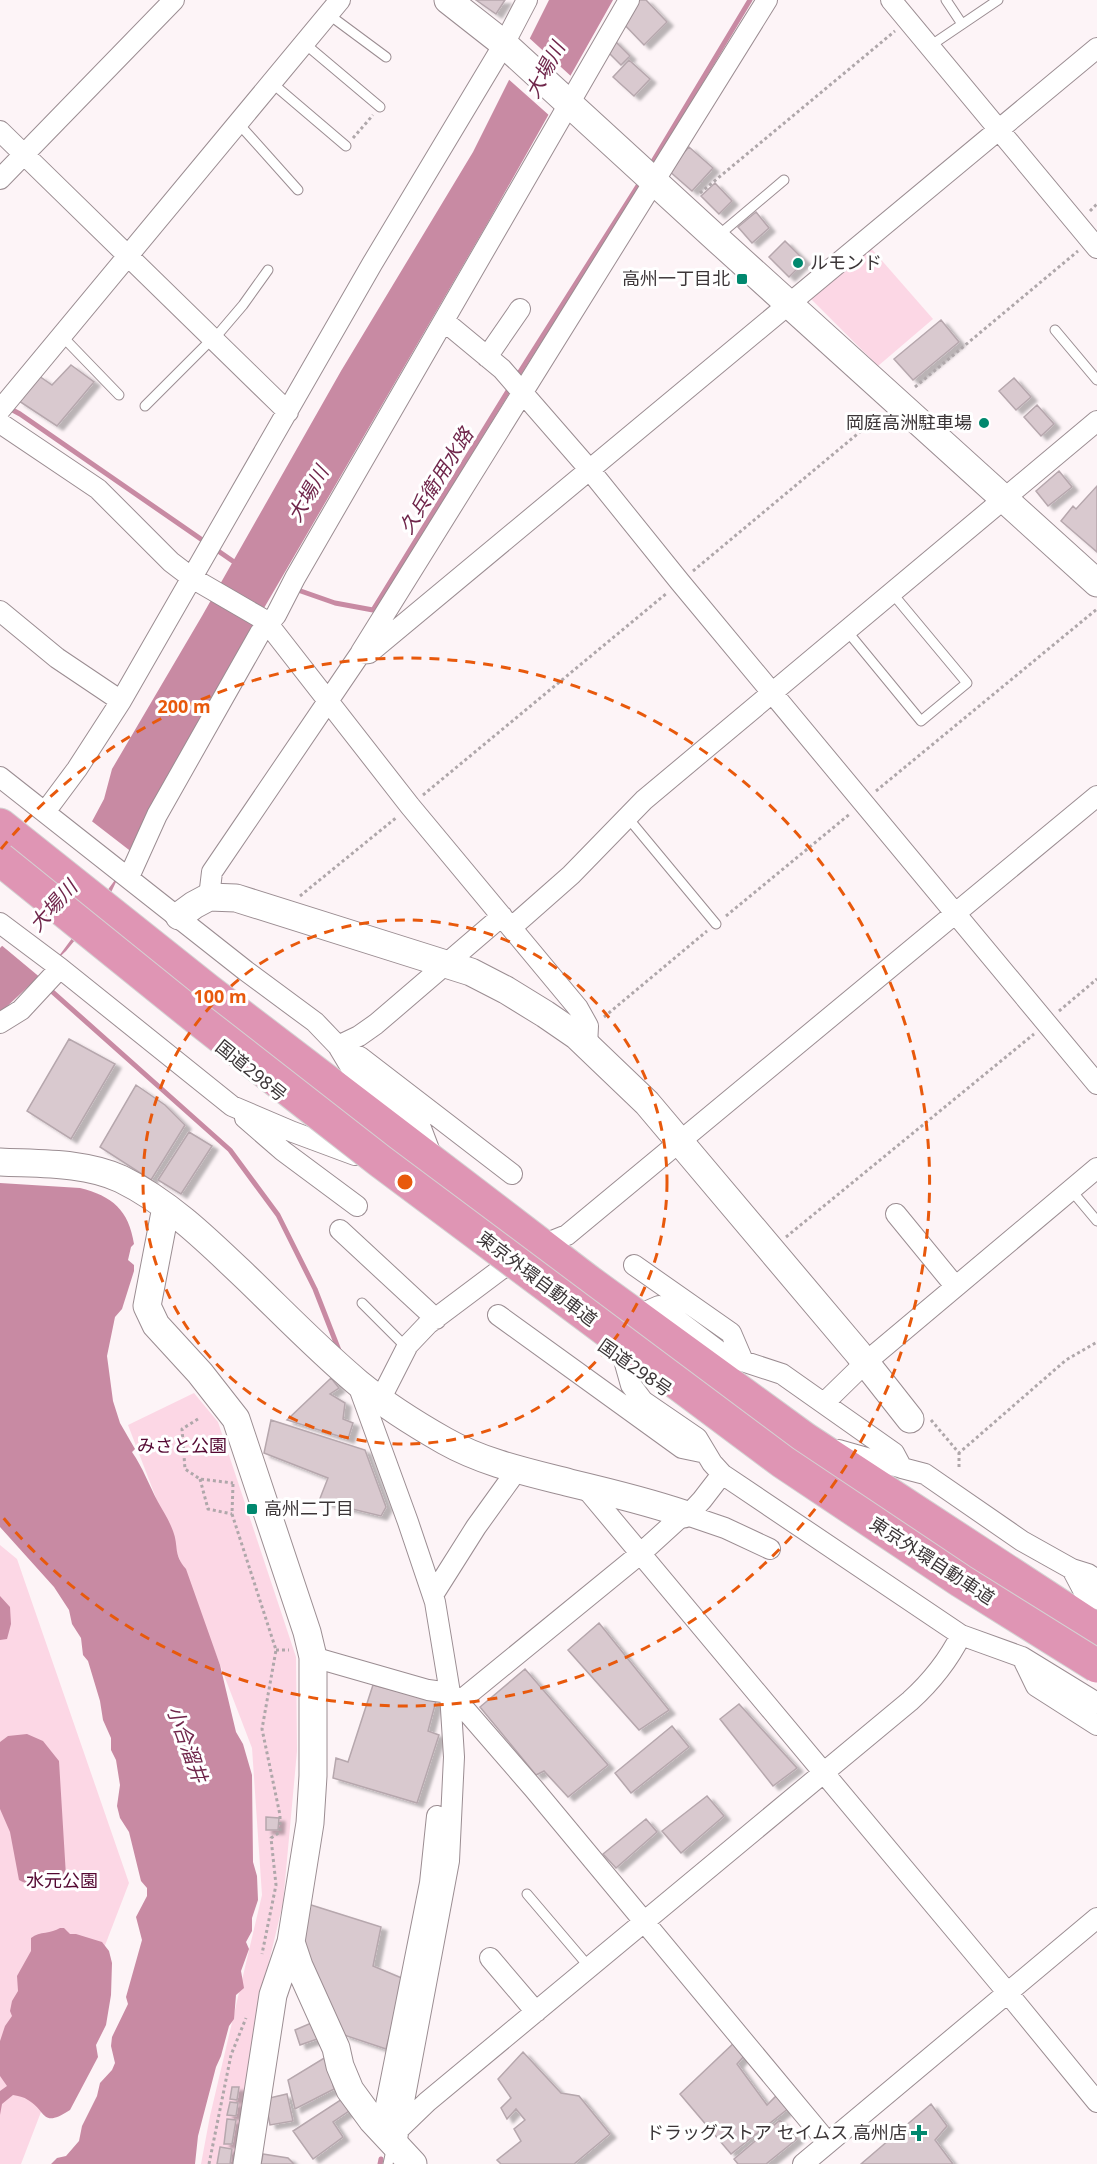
<svg xmlns="http://www.w3.org/2000/svg" width="1097" height="2164" viewBox="0 0 1097 2164" font-family="'Noto Sans','Noto Sans JP',sans-serif">
<style>
.green{fill:#fcd7e5}
.water{fill:#c88aa3}
.pier{fill:#fdf4f7}
.lines{fill:none;stroke-linecap:round;stroke-linejoin:round}
.stream{stroke:#c88aa3;stroke-width:5}
.building{fill:#d9c9cf;stroke:#b6a7ad;stroke-width:1.5;filter:url(#shadow)}
.lane-casing{stroke:#9b8d92;stroke-width:11}
.street-casing{stroke:#9b8d92;stroke-width:22}
.secondary-casing{stroke:#9b8d92;stroke-width:29}
.highway-casing{stroke:#d4d3d3;stroke-width:35}
.path{stroke:#afa7aa;stroke-width:3;stroke-dasharray:3 3;stroke-linecap:butt}
.lane{stroke:#fff;stroke-width:9}
.street{stroke:#fff;stroke-width:20}
.secondary{stroke:#fff;stroke-width:27}
.highway{stroke:#df95b4;stroke-width:33}
.highway-bridge-casing{stroke:#d4d3d3;stroke-width:35;stroke-linecap:butt}
.highway-bridge{stroke:#df95b4;stroke-width:33}
.ring{fill:none;stroke:#e8590c;stroke-width:3;stroke-dasharray:10 8}
.poi-dot{fill:#00886e;stroke:#fff;stroke-width:2}
.labels{text-anchor:middle;stroke-width:6;stroke-linejoin:round;paint-order:stroke}
.poi-label{font-size:18px;fill:#3c3638;stroke:#fff;text-anchor:end}
.street-label{font-size:18px;fill:#3c3638;stroke:#fff}
.park-label{font-size:18px;fill:#540832;stroke:#fff}
.water-label{font-size:20px;font-style:italic;fill:#70264b;stroke:#fff}
.centre{fill:#e8590c;stroke:#fff;stroke-width:3}
.ring-label{font-size:18px;text-anchor:middle;font-weight:bold;fill:#e8590c;stroke:#fff;stroke-width:6;stroke-linejoin:round;paint-order:stroke}
</style>
<defs>
<filter id="shadow"><feDropShadow dx="6" dy="4" stdDeviation="1.5" flood-color="#0004"/></filter>
</defs>
<rect width="100%" height="100%" fill="#fdf4f7"/>
<path class="green" d="M 870,247 L 933,319 L 878,366 L 808,296 Z
M 194,1393 L 218,1422 L 296,1657 L 297,1751 L 283,1903 L 260,2000 L 236,2164 L 201,2164 L 210,2116 L 262,1895 L 252,1748 L 128,1425 Z
M 0,1545 L 17,1559 L 129,1883 L 21,2164 L 0,2164 Z"/>
<path class="water" d="M 549,0 L 613,0 L 487,224 L 199,720 L 148,814 L 107,901 L 66,951 L 0,1013 L 0,948 L 24,923 L 65,872 L 104,799 L 112,769 L 202,616 L 341,371 L 473,152 Z
M 0,1183 L 80,1188 C 112,1196 129,1210 134,1244 L 131,1247 L 128,1260 L 134,1265 L 134,1271 L 122,1309 L 115,1317 L 107,1356 L 113,1401 L 120,1423 L 135,1449 L 132,1452 C 143,1468 149,1485 158,1502 C 163,1511 169,1520 173,1531 C 179,1547 173,1554 186,1569 L 220,1665 L 236,1732 L 243,1744 L 252,1775 L 253,1862 L 257,1876 L 258,1900 L 252,1918 L 252,1931 L 246,1942 L 249,1949 L 241,1971 L 244,1988 L 236,1995 L 234,2019 L 229,2026 L 221,2056 L 216,2067 L 198,2136 L 195,2164 L 51,2164 L 57,2158 L 66,2156 L 79,2141 L 82,2126 L 97,2096 L 100,2083 L 112,2070 L 115,2063 L 111,2046 L 112,2037 L 128,2004 L 126,1997 L 142,1940 L 136,1917 L 147,1896 L 147,1888 L 141,1881 L 129,1832 L 120,1818 L 117,1806 L 120,1785 L 116,1760 L 111,1750 L 111,1738 L 103,1720 L 100,1701 L 88,1661 L 83,1655 L 81,1638 L 72,1624 L 69,1610 L 54,1587 L 0,1527 Z
M 0,1596 L 10,1607 L 11,1624 L 7,1639 L 0,1640 Z
M 27,1734 L 43,1741 L 59,1761 L 66,1876 C 51,1893 37,1889 19,1880 L 10,1832 L 0,1809 L 0,1742 L 8,1736 Z
M 60,1928 L 64,1928 L 70,1934 L 76,1934 L 102,1942 L 109,1951 L 112,1963 L 111,1995 L 106,2025 L 96,2045 L 98,2057 L 70,2110 C 41,2129 47,2111 28,2100 C 24,2097 18,2096 13,2095 L 2,2104 L 0,2115 L 0,2091 L 7,2086 L 0,2076 L 0,2041 L 5,2026 L 12,2016 L 10,2011 L 12,2001 L 18,1991 L 17,1976 L 31,1951 L 31,1938 C 40,1931 51,1934 60,1928 Z"/>
<path class="pier" d="M 527,36 L 573,78 L 551,117 L 506,77 Z
M 89,819 L 133,853 L 129,861 L 42,979 L 0,944 L 22,921 L 63,871 Z"/>
<g class="lines">
<path class="stream" d="M 649,168 L 750,0
M 516,378 L 641,181
M 7,407 L 20,414 L 237,564
M 295,589 L 335,603 L 373,610 L 511,386
M 47,987 L 230,1150 L 278,1215 L 315,1289 L 340,1353
M 380,2164 L 381,2159"/>
</g>
<path class="building" d="M 476,0 L 505,0 L 496,14 Z
M 639,0 L 646,0 L 667,22 L 644,45 L 619,19 Z
M 613,39 L 630,56 L 621,65 L 604,48 Z
M 629,60 L 650,79 L 634,96 L 613,77 Z
M 689,147 L 713,168 L 692,191 L 668,170 Z
M 715,183 L 732,201 L 719,214 L 701,196 Z
M 756,212 L 769,228 L 752,243 L 738,227 Z
M 785,241 L 805,261 L 789,277 L 769,257 Z
M 941,320 L 959,342 L 913,380 L 894,359 Z
M 71,365 L 94,382 L 57,426 L 19,401 L 39,376 L 52,385 Z
M 1014,378 L 1031,397 L 1016,410 L 999,391 Z
M 1037,405 L 1054,424 L 1041,436 L 1024,417 Z
M 1059,471 L 1072,487 L 1048,506 L 1036,491 Z
M 1097,486 L 1097,552 L 1061,521 L 1073,506 L 1076,509 Z
M 69,1039 L 115,1064 L 71,1139 L 27,1111 Z
M 136,1085 L 165,1105 L 185,1125 L 151,1180 L 100,1147 Z
M 189,1132 L 212,1146 L 181,1194 L 158,1180 Z
M 331,1378 L 339,1388 L 330,1394 L 345,1403 L 343,1419 L 353,1423 L 348,1439 L 287,1420 Z
M 271,1420 L 365,1450 L 386,1507 L 381,1516 L 319,1501 L 328,1478 L 264,1453 Z
M 599,1623 L 669,1710 L 639,1730 L 568,1650 Z
M 525,1669 L 608,1765 L 568,1797 L 544,1771 L 536,1775 L 480,1707 Z
M 373,1685 L 436,1701 L 428,1731 L 439,1735 L 417,1803 L 333,1778 L 336,1758 L 348,1762 Z
M 739,1704 L 797,1768 L 773,1786 L 720,1719 Z
M 672,1726 L 689,1747 L 631,1793 L 615,1773 Z
M 707,1796 L 724,1816 L 681,1853 L 662,1831 Z
M 266,1817 L 279,1818 L 278,1830 L 266,1830 Z
M 646,1819 L 657,1832 L 616,1868 L 603,1854 Z
M 308,1904 L 381,1927 L 373,1966 L 404,1979 L 386,2049 L 344,2035 L 300,1946 Z
M 316,2021 L 323,2037 L 300,2045 L 295,2030 Z
M 735,2042 L 744,2056 L 737,2064 L 767,2105 L 778,2094 L 789,2108 L 731,2154 L 680,2094 Z
M 523,2052 L 561,2093 L 579,2096 L 610,2134 L 574,2164 L 501,2164 L 497,2160 L 521,2141 L 514,2129 L 525,2120 L 516,2109 L 507,2119 L 501,2108 L 511,2098 L 498,2079 Z
M 326,2057 L 334,2089 L 295,2109 L 288,2080 Z
M 232,2087 L 239,2087 L 237,2100 L 230,2099 Z
M 287,2094 L 293,2121 L 270,2125 L 265,2099 Z
M 342,2099 L 349,2111 L 333,2122 L 343,2137 L 313,2159 L 293,2131 Z
M 230,2102 L 238,2103 L 236,2116 L 227,2115 Z
M 931,2104 L 947,2126 L 935,2140 L 953,2164 L 861,2164 Z
M 227,2119 L 236,2120 L 232,2144 L 224,2144 Z
M 780,2120 L 797,2139 L 766,2164 L 738,2164 L 734,2159 Z
M 220,2147 L 232,2149 L 230,2164 L 217,2164 Z
M 263,2154 L 288,2158 L 294,2164 L 261,2164 Z"/>
<g class="lines">
<defs>
<path id="lane" d="M 946,0 L 962,24
M 328,14 L 386,57
M 304,43 L 380,107
M 930,46 L 998,0
M 272,83 L 346,146
M 238,123 L 298,190
M 719,238 L 726,229 L 784,180
M 1055,330 L 1097,380
M 61,335 L 119,395
M 214,339 L 243,305 L 268,270
M 145,406 L 213,338
M 847,631 L 921,721 L 967,683 L 892,593
M 628,818 L 716,924
M 1071,1190 L 1097,1221
M 362,1303 L 406,1347
M 527,1894 L 590,1968
M 388,2164 L 392,2146"/>
<path id="street" d="M 891,0 L 1097,248
M 0,131 L 288,412
M 0,179 L 174,0
M 444,321 L 502,369 L 589,469 L 680,582 L 1097,1084
M 487,357 L 520,309
M 0,410 L 340,0
M 0,423 L 98,489 L 171,562 L 192,578 L 261,618 L 268,624 L 410,806 L 578,1008 L 588,1026 L 587,1046
M 0,611 L 57,658 L 121,701
M 361,652 L 767,0
M 0,777 L 246,971 L 315,1022 L 338,1046 L 350,1066 L 419,1123 L 433,1160
M 45,812 L 77,769 L 121,701 L 372,264 L 504,44 L 527,0
M 129,877 L 157,815 L 260,633 L 276,615 L 295,578 L 629,0
M 209,897 L 212,872 L 360,654 L 369,653 L 1097,48
M 0,923 L 60,968 L 232,1106 L 293,1132 L 355,1155
M 512,927 L 571,875 L 644,800 L 1097,421
M 0,1023 L 21,1010 L 60,968
M 338,1046 L 360,1057 L 512,1174
M 338,1046 L 359,1036 L 376,1024 L 502,916
M 245,1118 L 283,1151 L 357,1206
M 896,1214 L 955,1286
M 340,1230 L 436,1319
M 634,1265 L 731,1333 L 743,1361
M 498,1315 L 682,1448 L 706,1453
M 636,1316 L 659,1306 L 724,1355 L 782,1374 L 894,1453 L 902,1468 L 925,1474 L 1022,1541 L 1072,1569 L 1088,1574 L 1097,1580
M 624,1360 L 631,1385 L 643,1401 L 697,1438 L 712,1463 L 722,1474 L 961,1635 L 1022,1657 L 1097,1703
M 357,1382 L 408,1522 L 435,1602 L 450,1693 L 454,1757 L 449,1861 L 396,2144
M 380,1400 L 408,1345 L 428,1324 L 500,1270 L 542,1245 L 567,1235 L 1097,796
M 824,1403 L 866,1362 L 1097,1168
M 839,1450 L 902,1468
M 584,1486 L 1007,1992 L 1097,2102
M 688,1515 L 702,1500 L 722,1474
M 1072,1569 L 1083,1590 L 1097,1599
M 433,1595 L 476,1527 L 517,1470
M 313,1657 L 428,1690 L 450,1693
M 1022,1657 L 1036,1686 L 1097,1725
M 449,1691 L 534,1789 L 828,2143
M 460,1701 L 640,1554 L 684,1514 L 725,1528 L 770,1549
M 490,1958 L 536,2012
M 399,2129 L 427,2102 L 910,1701 C 931,1682 948,1661 961,1635
M 381,2130 L 430,1883 L 437,1816
M 803,2164 L 1097,1918"/>
<path id="secondary" d="M 448,0 L 504,44 L 718,240 L 1097,583
M 179,916 L 194,905 L 209,897 L 236,898 L 471,972 L 506,990 L 545,1014 L 577,1036 L 647,1103 L 858,1353 L 910,1419
M 0,1162 C 39,1164 85,1162 121,1179 C 172,1204 212,1245 252,1283 C 287,1317 321,1352 358,1383 C 385,1405 415,1424 445,1441 C 484,1463 527,1472 570,1483 C 608,1492 646,1501 684,1514
M 166,1207 L 147,1306 L 156,1325 L 200,1373 L 236,1419 L 307,1632 L 313,1657 L 313,1776 L 310,1823 L 291,1942 L 299,1966 L 336,2048 L 340,2066 L 350,2090 L 372,2120 L 413,2164
M 247,2164 L 273,1995 L 291,1942"/>
<path id="highway" d="M 0,825 L 206,989 L 588,1281 L 805,1439 L 1097,1630"/>
</defs>
<use href="#lane" class="lane-casing"/>
<use href="#street" class="street-casing"/>
<use href="#secondary" class="secondary-casing"/>
<use href="#highway" class="highway-casing"/>
<path class="path" d="M 353,138 L 373,115
M 700,193 L 895,31
M 1090,211 L 1097,204
M 915,387 L 1078,251
M 693,571 L 879,416
M 876,791 L 1097,609
M 423,795 L 667,593
M 300,896 L 397,817
M 726,916 L 851,813
M 1059,1011 L 1097,979
M 604,1017 L 707,931
M 786,1237 L 1034,1034
M 198,1419 L 182,1429 L 185,1469 L 200,1479 L 233,1483
M 931,1420 L 959,1453 L 1066,1360 L 1097,1342
M 959,1467 L 959,1453
M 200,1479 L 208,1509 L 232,1514
M 233,1484 L 232,1514 L 276,1650 L 262,1729 L 280,1815 L 280,1832 L 271,1838 L 276,1885 L 262,1954
M 276,1650 L 289,1650
M 209,2164 L 231,2055 L 246,2018"/>
<use href="#lane" class="lane"/>
<use href="#street" class="street"/>
<use href="#secondary" class="secondary"/>
<use href="#highway" class="highway"/>
<defs>
<path id="highway-bridge" d="M 0,859 L 198,1019 L 380,1161 L 783,1462 L 961,1581 L 1097,1666"/>
</defs>
<use href="#highway-bridge" class="highway-bridge-casing"/>
<use href="#highway-bridge" class="highway-bridge"/>
</g>
<g class="ring">
<circle cx="405" cy="1182" r="262"/>
<path d="M1 849A524 524 0 1 1 1 1515"/>
</g>
<g class="poi-dot">
<circle cx="798" cy="263" r="6"/>
<rect x="736" y="273" width="12" height="12" rx="3"/>
<circle cx="984" cy="423" r="6"/>
<rect x="246" y="1503" width="12" height="12" rx="3"/>
<path d="M916 2124h6v6h6v6h-6v6h-6v-6h-6v-6h6z"/>
</g>
<g class="labels">
<g class="poi-label">
<text x="810" y="269" text-anchor="start">ルモンド</text>
<text x="730" y="285">高州一丁目北</text>
<text x="972" y="429">岡庭高洲駐車場</text>
<text x="264" y="1515" text-anchor="start">高州二丁目</text>
<text x="907" y="2139">ドラッグストア セイムス 高州店</text>
</g>
<g class="street-label">
<text transform="translate(251 1071) rotate(39)" y="6">国道298号</text>
<text transform="translate(537 1279) rotate(37)" y="6">東京外環自動車道</text>
<text transform="translate(635 1368) rotate(35)" y="6">国道298号</text>
<text transform="translate(932 1561) rotate(33)" y="6">東京外環自動車道</text>
</g>
<g class="park-label">
<text x="182" y="1452">みさと公園</text>
<text x="62" y="1887">水元公園</text>
</g>
<g class="water-label">
<text transform="translate(545 70) rotate(-62)" y="7">大場川</text>
<text transform="translate(436 481) rotate(-58)" y="7">久兵衛用水路</text>
<text transform="translate(308 494) rotate(-60)" y="7">大場川</text>
<text transform="translate(53 906) rotate(-48)" y="7">大場川</text>
<text transform="translate(187 1744) rotate(70)" y="7">小合溜井</text>
</g>
</g>
<circle cx="405" cy="1182" r="9" class="centre"/>
<g class="ring-label">
<text x="184" y="713">200 m</text>
<text x="220" y="1003">100 m</text>
</g>
</svg>
